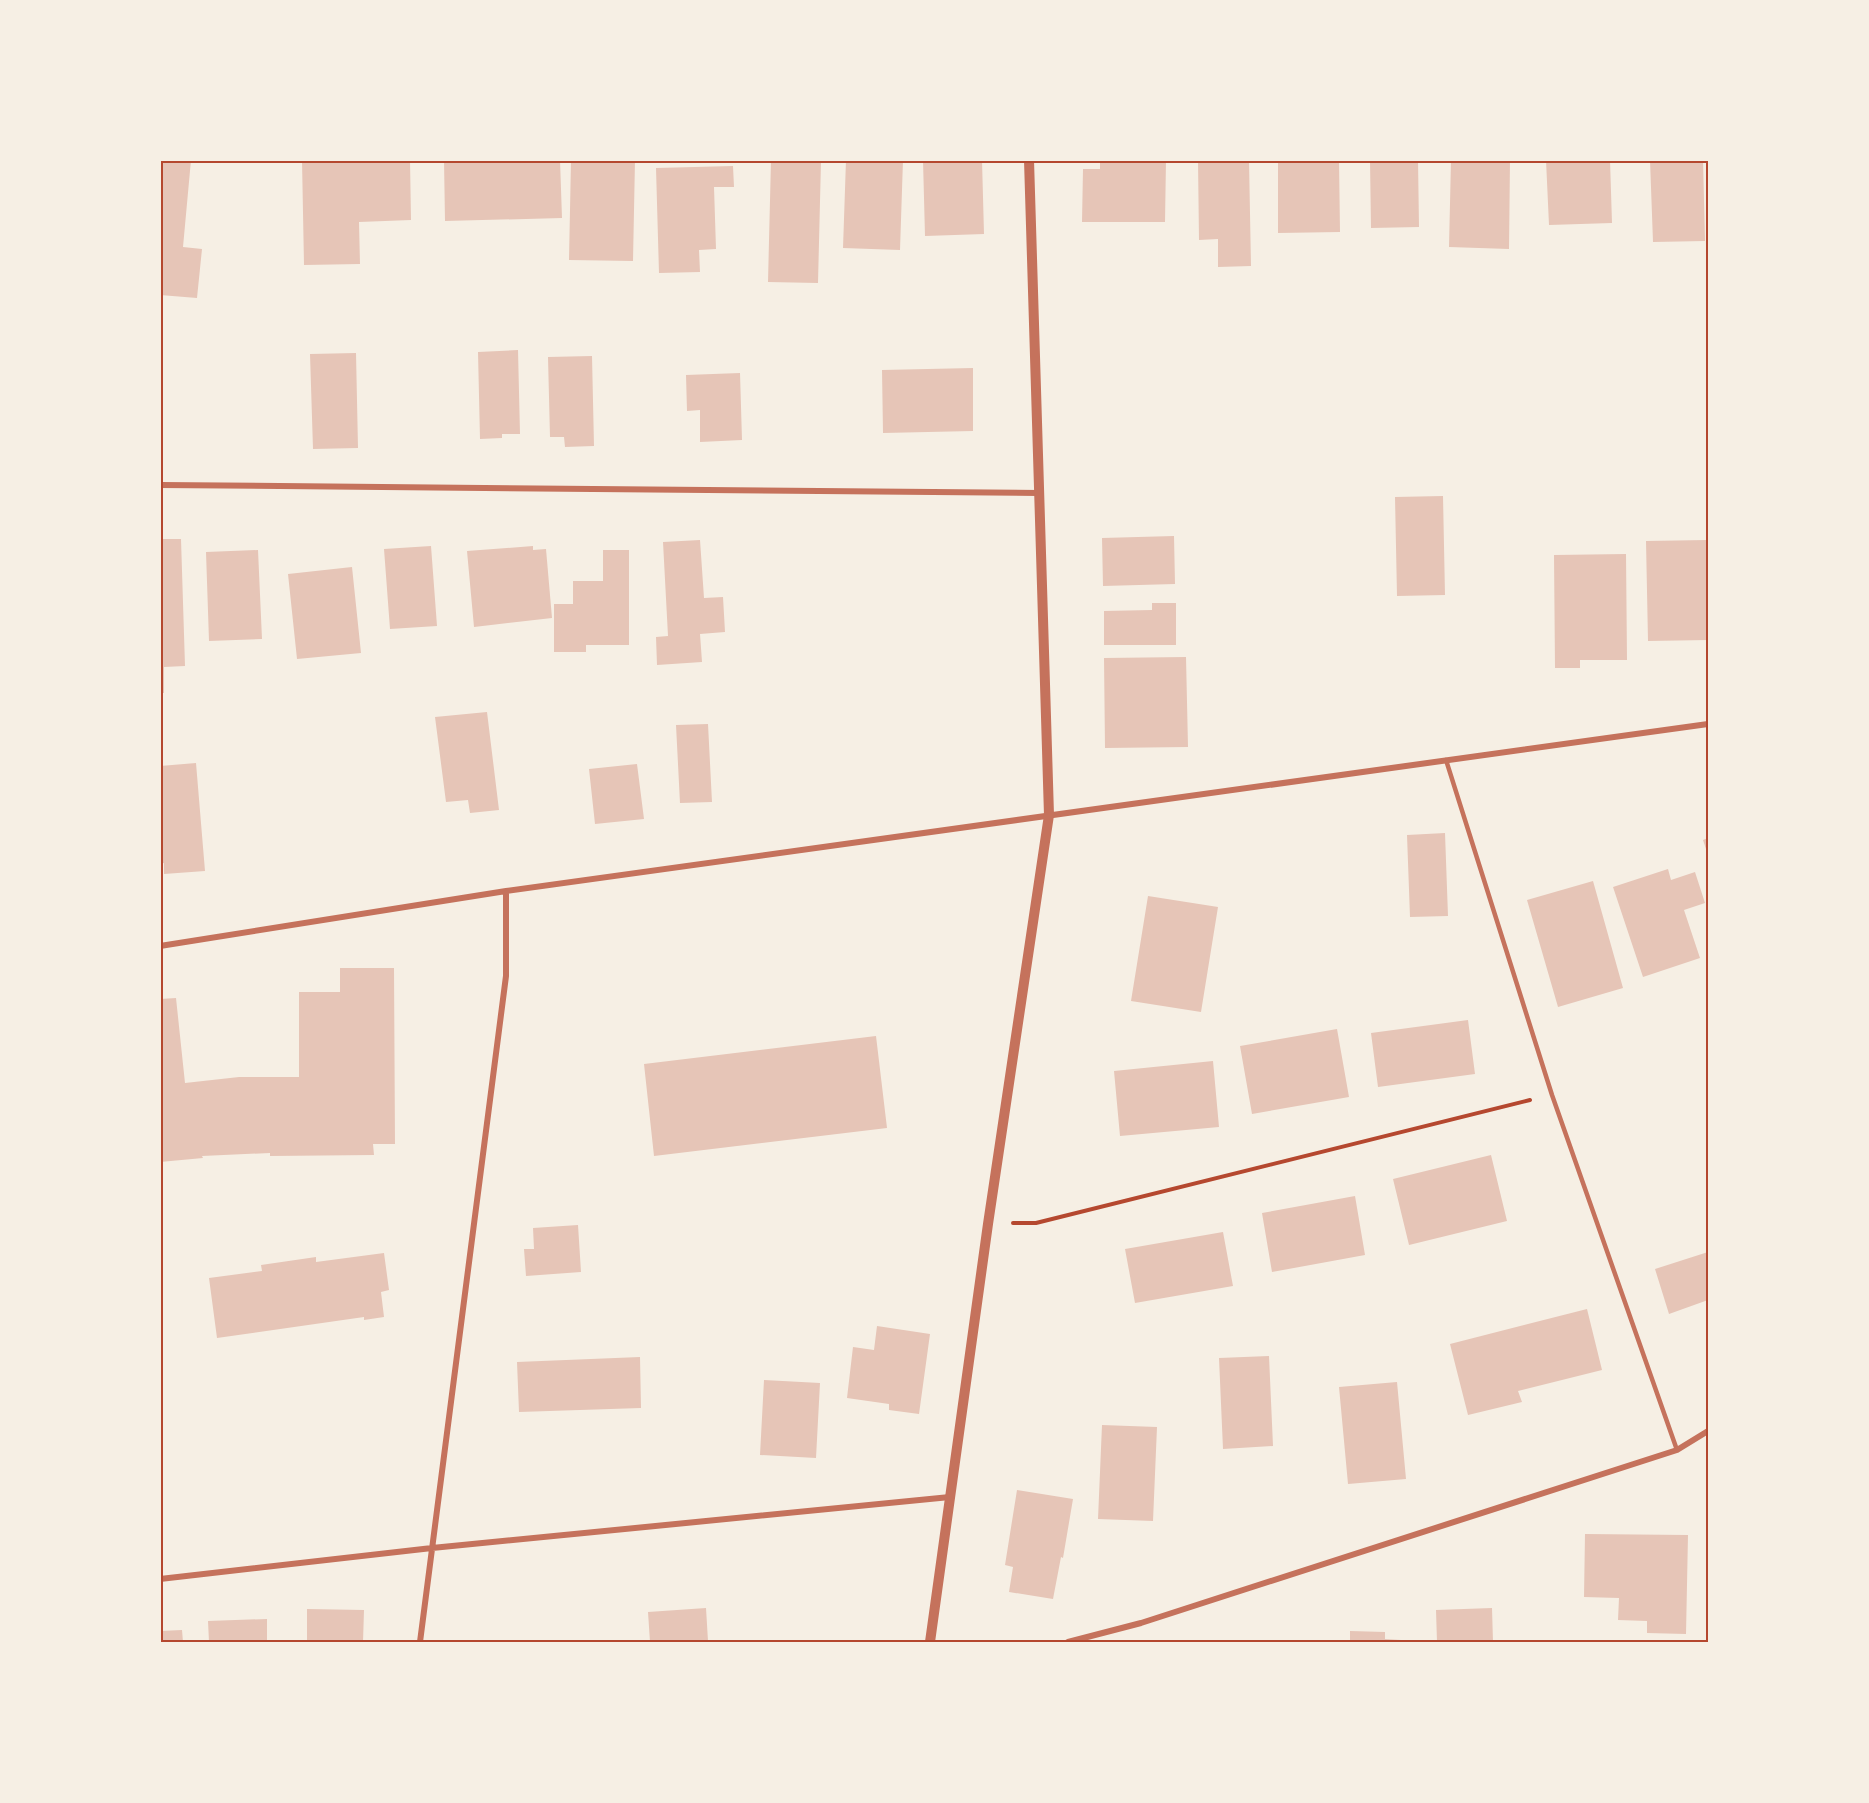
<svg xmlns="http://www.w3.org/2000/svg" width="1869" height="1803" viewBox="0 0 1869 1803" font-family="'Sofia Sans Condensed',sans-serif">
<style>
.building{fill:#e6c5b7}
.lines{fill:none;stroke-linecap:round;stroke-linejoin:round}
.path{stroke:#b5482f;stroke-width:4}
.service{stroke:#c5725c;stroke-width:4.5}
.minor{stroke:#c5725c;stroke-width:6}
.tertiary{stroke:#c5725c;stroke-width:10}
.neatline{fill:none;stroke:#b5482f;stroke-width:2}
</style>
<rect width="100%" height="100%" fill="#f6efe4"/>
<path class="building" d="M 160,160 L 191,160 L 183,247 L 202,249 L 197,298 L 160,295 Z
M 302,160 L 410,160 L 411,220 L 359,222 L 360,264 L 304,265 Z
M 444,160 L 560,160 L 562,218 L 445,221 Z
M 571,160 L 635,160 L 633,261 L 569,260 Z
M 771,160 L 821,161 L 818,283 L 768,282 Z
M 846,160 L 903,160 L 900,250 L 843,248 Z
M 923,160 L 982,160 L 984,234 L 925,236 Z
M 1100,160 L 1166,160 L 1165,222 L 1082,222 L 1083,169 L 1100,169 Z
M 1198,160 L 1249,160 L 1251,266 L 1218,267 L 1218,239 L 1199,240 Z
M 1278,160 L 1339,160 L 1340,232 L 1278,233 Z
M 1370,160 L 1418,160 L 1419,227 L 1371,228 Z
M 1451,160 L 1510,160 L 1509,249 L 1449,247 Z
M 1546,160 L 1610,160 L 1612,223 L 1549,225 Z
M 1650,160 L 1703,160 L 1705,241 L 1653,242 Z
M 733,166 L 734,187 L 714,187 L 716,249 L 699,250 L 700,272 L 659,273 L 656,168 Z
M 518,350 L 520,434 L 502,434 L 502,438 L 480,439 L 478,352 Z
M 356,353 L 358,448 L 313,449 L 310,354 Z
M 592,356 L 594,446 L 565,447 L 564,437 L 550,437 L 548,357 Z
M 973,368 L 973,431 L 883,433 L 882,370 Z
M 740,373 L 742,440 L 700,442 L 700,410 L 687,411 L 686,375 Z
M 1443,496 L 1445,595 L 1397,596 L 1395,497 Z
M 1174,536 L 1175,584 L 1103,586 L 1102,538 Z
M 160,539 L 181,539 L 185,666 L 164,667 L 164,693 L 160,693 Z
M 700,540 L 704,598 L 723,597 L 725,632 L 700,634 L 702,662 L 657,665 L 656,637 L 668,636 L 663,542 Z
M 1707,540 L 1708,640 L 1648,641 L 1646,541 Z
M 431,546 L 437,626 L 390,629 L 384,549 Z
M 533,546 L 533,550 L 546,549 L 552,618 L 474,627 L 467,551 Z
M 258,550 L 262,639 L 209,641 L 206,552 Z
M 603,550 L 629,550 L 629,645 L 586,645 L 586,652 L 554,652 L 554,604 L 573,604 L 573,581 L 603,581 Z
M 1626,554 L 1627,660 L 1580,660 L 1580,668 L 1555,668 L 1554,555 Z
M 352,567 L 361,653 L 297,659 L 288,574 Z
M 1152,603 L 1176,603 L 1176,645 L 1104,645 L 1104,611 L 1152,610 Z
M 1186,657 L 1188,747 L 1105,748 L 1104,658 Z
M 487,712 L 499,810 L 470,813 L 468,800 L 446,802 L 435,717 Z
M 708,724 L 712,802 L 680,803 L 676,725 Z
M 196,763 L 205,871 L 164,874 L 164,863 L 160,864 L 160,766 Z
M 637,764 L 644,819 L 595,824 L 589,769 Z
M 1445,833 L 1448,916 L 1410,917 L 1407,835 Z
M 1708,838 L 1708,855 L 1703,840 Z
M 1668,869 L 1671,880 L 1695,872 L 1705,903 L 1684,910 L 1700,958 L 1643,977 L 1613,887 Z
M 1593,881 L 1623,988 L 1558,1007 L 1527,900 Z
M 1148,896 L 1218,907 L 1201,1012 L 1131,1001 Z
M 340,968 L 394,968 L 395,1144 L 373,1144 L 374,1155 L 270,1156 L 270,1153 L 202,1156 L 203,1158 L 160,1162 L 160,999 L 176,998 L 185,1083 L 239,1077 L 299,1077 L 299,992 L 340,992 Z
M 1468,1020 L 1475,1074 L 1378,1087 L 1371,1033 Z
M 1337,1029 L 1349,1097 L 1252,1114 L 1240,1046 Z
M 876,1036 L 887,1128 L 654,1156 L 644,1064 Z
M 1213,1061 L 1219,1127 L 1120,1136 L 1114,1071 Z
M 1491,1155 L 1507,1221 L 1409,1245 L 1393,1179 Z
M 1355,1196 L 1365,1255 L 1272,1272 L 1262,1213 Z
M 578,1225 L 581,1272 L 526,1276 L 524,1249 L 534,1249 L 533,1228 Z
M 1223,1232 L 1233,1286 L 1135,1303 L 1125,1249 Z
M 1708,1252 L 1708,1300 L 1669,1314 L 1655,1269 Z
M 384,1253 L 389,1290 L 381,1292 L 384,1317 L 364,1320 L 364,1317 L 217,1338 L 209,1278 L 262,1271 L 261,1265 L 316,1257 L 316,1262 Z
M 1587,1309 L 1602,1370 L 1518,1391 L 1522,1402 L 1468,1415 L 1450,1344 Z
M 877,1326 L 930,1334 L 919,1414 L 889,1410 L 889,1404 L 847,1398 L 853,1347 L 874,1350 Z
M 1269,1356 L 1273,1446 L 1223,1449 L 1219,1358 Z
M 640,1357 L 641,1408 L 519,1412 L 517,1362 Z
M 764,1380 L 820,1383 L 816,1458 L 760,1455 Z
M 1397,1382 L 1406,1479 L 1348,1484 L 1339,1387 Z
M 1102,1425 L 1157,1427 L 1153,1521 L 1098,1519 Z
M 1017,1490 L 1073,1499 L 1063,1558 L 1061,1557 L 1053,1599 L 1009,1592 L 1013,1567 L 1005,1565 Z
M 1585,1534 L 1688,1535 L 1686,1634 L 1647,1633 L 1647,1621 L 1618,1620 L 1619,1598 L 1584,1597 Z
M 706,1608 L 708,1641 L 650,1642 L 648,1612 Z
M 1492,1608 L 1493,1642 L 1437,1642 L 1436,1610 Z
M 307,1609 L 364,1610 L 363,1642 L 307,1642 Z
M 267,1619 L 267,1642 L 209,1642 L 208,1621 Z
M 182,1630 L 183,1642 L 160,1642 L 160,1631 Z
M 1350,1631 L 1385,1632 L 1385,1639 L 1401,1640 L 1400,1642 L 1350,1642 Z"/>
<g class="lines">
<path class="path" d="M 1013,1223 L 1036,1223 L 1530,1100"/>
<path class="service" d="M 1446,760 L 1552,1095 L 1677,1450"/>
<path class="minor" d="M 160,485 L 1039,493
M 160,946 L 506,891 L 1708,724
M 160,1579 L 432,1548 L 950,1497
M 420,1642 L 506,976 L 506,891
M 1068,1642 L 1141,1623 L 1677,1450 L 1708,1431"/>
<path class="tertiary" d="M 930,1642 L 988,1224 L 1049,815 L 1029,160"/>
</g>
<rect width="1869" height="1803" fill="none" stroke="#f6efe4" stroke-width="324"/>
<rect x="162" y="162" width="1545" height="1479" class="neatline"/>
</svg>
